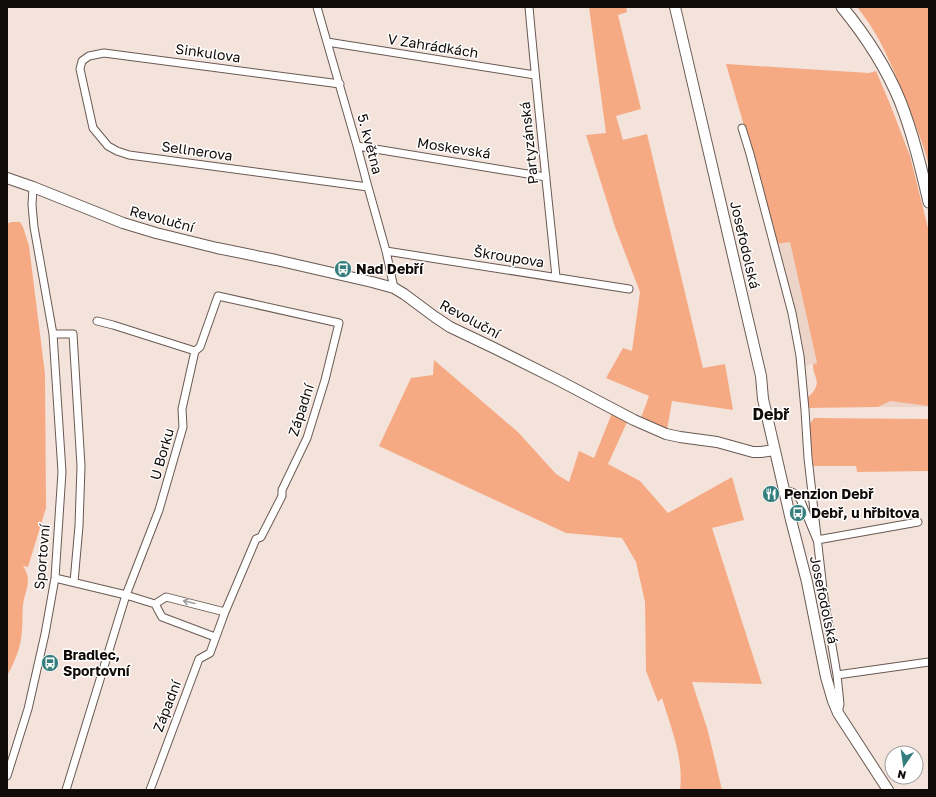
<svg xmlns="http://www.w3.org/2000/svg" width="936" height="797" viewBox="0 0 936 797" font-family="'Golos Text',sans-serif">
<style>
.built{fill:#edd4c9}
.green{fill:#f6aa84}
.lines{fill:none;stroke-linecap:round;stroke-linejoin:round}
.street-casing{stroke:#685a53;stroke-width:9}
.secondary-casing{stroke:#685a53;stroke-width:12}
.primary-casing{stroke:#685a53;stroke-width:13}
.street{stroke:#fff;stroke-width:7}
.secondary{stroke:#fff;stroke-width:10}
.primary{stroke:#fff;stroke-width:11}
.oneway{stroke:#9f9d9c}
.labels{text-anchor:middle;stroke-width:3;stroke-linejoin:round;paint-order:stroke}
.street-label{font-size:14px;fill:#100a08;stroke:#fff}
.poi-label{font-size:14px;font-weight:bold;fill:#100a08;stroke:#fff;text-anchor:start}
.quarter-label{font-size:16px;font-weight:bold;fill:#100a08;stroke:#fff}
</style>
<rect width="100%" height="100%" fill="#f4e3db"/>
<path class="built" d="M 790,241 L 817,363 L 802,366 L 776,244 Z
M 929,374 L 929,407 L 878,407 L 890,400 Z"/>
<path class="green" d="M 589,7 L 626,7 L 627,12 L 618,15 L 641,109 L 616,116 L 623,140 L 647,134 L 703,368 L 725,364 L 733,410 L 672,401 L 667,430 L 641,418 L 649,396 L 606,378 L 623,348 L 632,351 L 640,292 L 615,227 L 586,135 L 606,133 Z
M 857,7 L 929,7 L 929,167 C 925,148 917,130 910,111 C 896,76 882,37 857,7 Z
M 726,64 L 869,73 L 876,71 L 890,104 L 910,156 L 929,232 L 929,406 L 890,401 L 878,407 L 806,408 L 807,398 C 813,393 819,386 816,378 C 814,372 813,371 813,364 L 817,363 L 790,242 L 776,244 L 752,153 Z
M 11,222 L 20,222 L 23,227 L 29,246 L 45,374 L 46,508 L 28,567 L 23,566 C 33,581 25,589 23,605 C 22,616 23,627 21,639 C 19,652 13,665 7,676 L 7,224 Z
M 434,360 L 518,432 L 556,474 L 569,482 L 579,451 L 594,458 L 612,413 L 628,420 L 608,464 L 640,481 L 668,513 L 732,477 L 744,520 L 712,528 L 762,684 L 692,682 L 708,731 L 722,790 L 680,790 C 684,759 671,728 662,698 L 658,702 L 646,671 L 645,602 L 636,562 L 622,538 L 566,533 L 379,446 L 411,378 L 433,375 Z
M 814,418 L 929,419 L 929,471 L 857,472 L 856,466 L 813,466 L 809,425 Z"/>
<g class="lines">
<defs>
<path id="street" d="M 317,7 L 327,42 L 357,146 L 368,187 L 386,251 L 394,288
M 529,7 C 537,97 547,187 556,277
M 327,42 L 535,75
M 340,84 L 104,53 L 89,56 L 82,61 L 80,69 L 93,128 L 108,146 L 117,151 L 129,155 L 368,187
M 742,128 L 750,154 L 792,313 L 800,356 L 805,410 L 808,458 L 824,598 L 837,675 L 840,704 L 838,713
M 357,146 L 546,177
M 386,251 L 629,289
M 97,321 L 113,325 L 195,351
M 53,334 L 73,334 L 81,466 L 79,526 L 74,582
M 784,491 C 792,491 796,493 800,499 L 817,540 L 918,522
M 55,578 L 126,595 L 155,604
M 155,604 L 166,597 L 225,612
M 155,604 L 162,617 L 215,637
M 837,675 L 929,662
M 7,776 L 28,709 L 45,634 L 55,578 L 62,472 L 53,334 L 34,227 L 32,205 L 33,187
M 66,790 L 126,595 L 159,510 L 183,427 L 182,409 L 195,351 L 200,347 L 218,296 L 339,323 L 325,380 L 307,438 L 282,490 L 282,496 L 261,537 L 256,539 L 225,612 L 210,653 L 199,659 L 150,790"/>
<path id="secondary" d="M 675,7 L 761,376 L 763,399 L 791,520 L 807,582 L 826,677 L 833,701 L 838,713 L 888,790
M 7,178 L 33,187 L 123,223 L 156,233 L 217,248 L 276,260 L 372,282 L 394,288 L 404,294 L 435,317 L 450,327 L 494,348 L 560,381 L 634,420 L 666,434 L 680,437 L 717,442 L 753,452 L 761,452 L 774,450"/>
<path id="primary" d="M 842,7 C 865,35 886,67 900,101 C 913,134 921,168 929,202"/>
</defs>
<use href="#street" class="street-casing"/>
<use href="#secondary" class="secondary-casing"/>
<use href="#primary" class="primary-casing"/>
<use href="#street" class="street"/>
<use href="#secondary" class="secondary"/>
<use href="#primary" class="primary"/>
</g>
<defs><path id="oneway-shaft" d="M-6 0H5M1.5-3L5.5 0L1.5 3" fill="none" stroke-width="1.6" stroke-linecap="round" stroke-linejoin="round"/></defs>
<use class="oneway" href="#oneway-shaft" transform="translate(189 602) rotate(-166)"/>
<defs>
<symbol id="bus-disc" viewBox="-11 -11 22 22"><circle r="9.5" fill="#367e7d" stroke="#fff"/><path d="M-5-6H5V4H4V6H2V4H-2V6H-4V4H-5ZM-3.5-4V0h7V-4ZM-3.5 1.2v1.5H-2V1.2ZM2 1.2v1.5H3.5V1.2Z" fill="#fff"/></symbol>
<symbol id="restaurant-disc" viewBox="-11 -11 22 22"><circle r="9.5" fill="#367e7d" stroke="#fff"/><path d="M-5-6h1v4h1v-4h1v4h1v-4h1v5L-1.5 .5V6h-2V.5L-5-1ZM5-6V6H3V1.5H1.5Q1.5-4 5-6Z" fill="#fff"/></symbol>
</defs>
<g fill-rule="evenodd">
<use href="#bus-disc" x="333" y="259" width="20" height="20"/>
<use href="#restaurant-disc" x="761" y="484" width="20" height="20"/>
<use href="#bus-disc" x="788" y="503" width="20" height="20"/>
<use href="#bus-disc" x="40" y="653" width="20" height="20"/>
</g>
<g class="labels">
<g class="street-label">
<text transform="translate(433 46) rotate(9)" y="5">V Zahrádkách</text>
<text transform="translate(208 53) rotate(8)" y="5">Sinkulova</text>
<text transform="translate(529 143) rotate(-96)" y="5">Partyzánská</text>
<text transform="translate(370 144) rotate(75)" y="5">5. května</text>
<text transform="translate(454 148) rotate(9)" y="5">Moskevská</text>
<text transform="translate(197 151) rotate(8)" y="5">Sellnerova</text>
<text transform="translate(162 219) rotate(15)" y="5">Revoluční</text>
<text transform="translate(745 245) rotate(77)" y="5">Josefodolská</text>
<text transform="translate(509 257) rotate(9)" y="5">Škroupova</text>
<text transform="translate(470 319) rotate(28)" y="5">Revoluční</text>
<text transform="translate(301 410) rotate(-72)" y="5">Západní</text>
<text transform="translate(162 454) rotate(-74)" y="5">U Borku</text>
<text transform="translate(42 557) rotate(-85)" y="5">Sportovní</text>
<text transform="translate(824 600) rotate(78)" y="5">Josefodolská</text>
<text transform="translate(167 706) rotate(-69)" y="5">Západní</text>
</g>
<g class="poi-label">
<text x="356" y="274">Nad Debří</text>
<text x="784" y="499">Penzion Debř</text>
<text x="811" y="518">Debř, u hřbitova</text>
<text x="63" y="660">Bradlec,<tspan x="63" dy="16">Sportovní</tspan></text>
</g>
<g class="quarter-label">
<text x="771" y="420">Debř</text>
</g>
</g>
<rect width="936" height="797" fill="none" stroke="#100a08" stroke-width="16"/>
<g transform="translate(904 765) rotate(193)"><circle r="19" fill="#ffffff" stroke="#9f9d9c"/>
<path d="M0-3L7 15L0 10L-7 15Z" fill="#367e7d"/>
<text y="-6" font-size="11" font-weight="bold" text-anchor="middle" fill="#100a08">N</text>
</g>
</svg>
